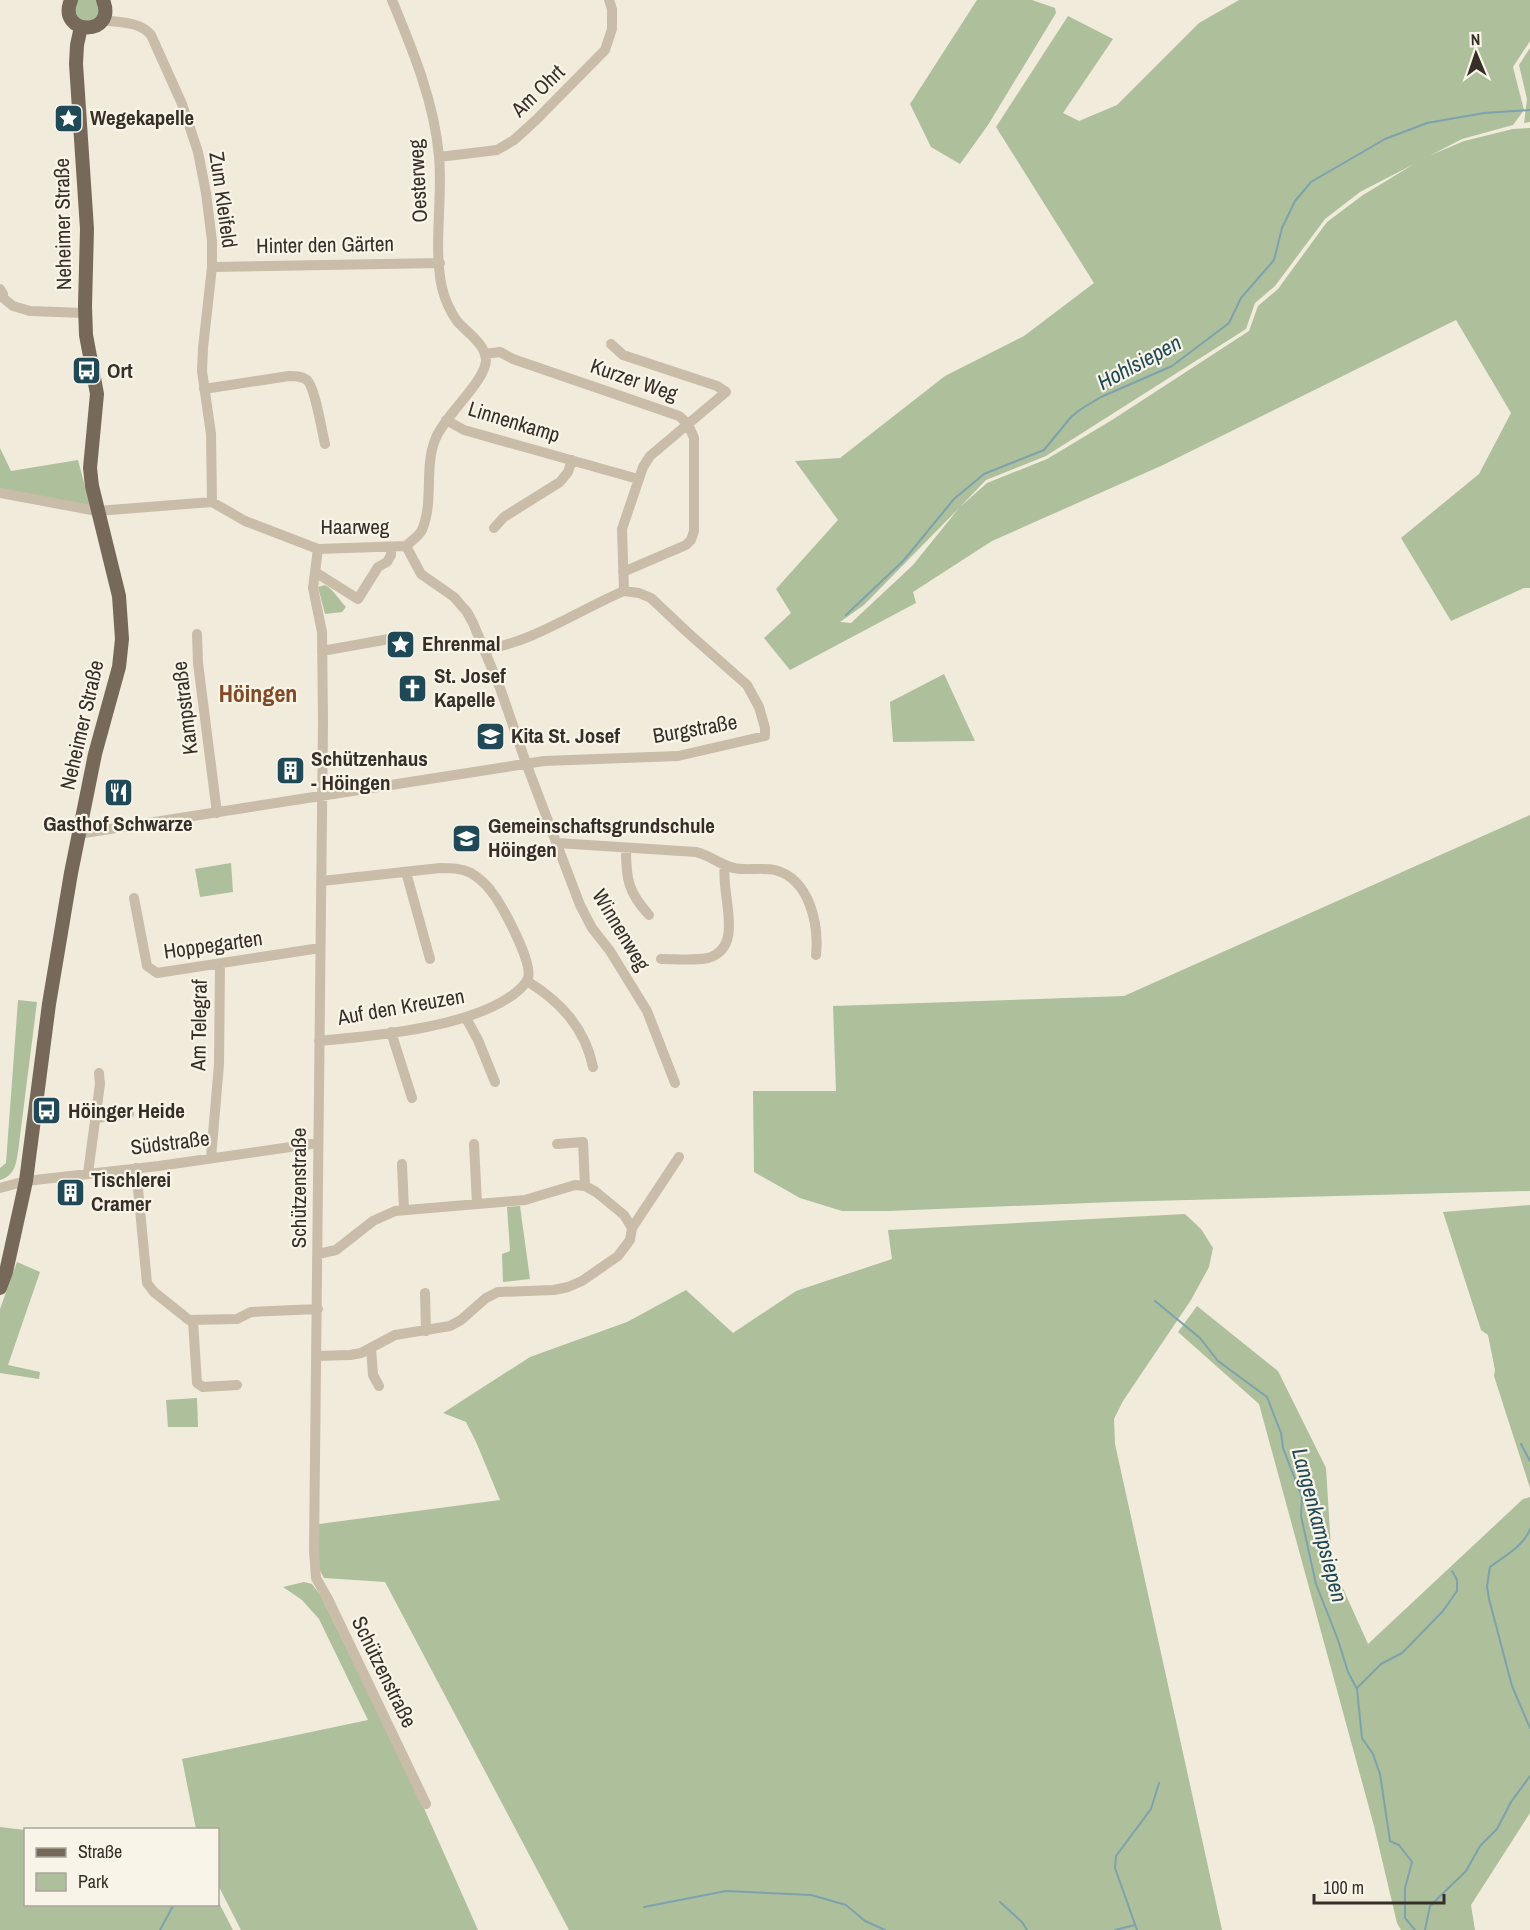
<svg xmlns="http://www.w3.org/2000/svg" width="1530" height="1930" viewBox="0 0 1530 1930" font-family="'Archivo Narrow',sans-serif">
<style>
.green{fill:#aebf9c;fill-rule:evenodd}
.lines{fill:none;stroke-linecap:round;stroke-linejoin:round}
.stream{stroke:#7ca2ad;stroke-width:2}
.minor{stroke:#c9bca8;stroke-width:10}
.major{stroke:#77695a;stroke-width:14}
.labels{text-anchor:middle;stroke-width:4.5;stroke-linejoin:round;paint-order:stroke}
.street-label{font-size:21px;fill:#362f28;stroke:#f9f4e8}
.poi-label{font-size:21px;font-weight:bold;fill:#362f28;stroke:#f9f4e8;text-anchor:start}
.water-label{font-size:22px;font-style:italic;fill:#1f4956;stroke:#f9f4e8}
.quarter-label{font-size:24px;font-weight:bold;fill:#824a24;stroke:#f9f4e8}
</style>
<rect width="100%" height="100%" fill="#f1ebdc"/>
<path class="green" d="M 78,0 L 96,0 L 100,7 L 97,19 L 85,23 L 75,16 L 75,4 Z
M 977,0 L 1032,0 L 1055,8 L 1056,13 L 988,125 L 960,164 L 931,147 L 910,104 Z
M 1239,0 L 1530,0 L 1530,41 L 1513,67 L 1524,110 L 1513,125 L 1462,139 L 1431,155 L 1464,141 L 1513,129 L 1530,128 L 1530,588 L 1524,588 L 1451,621 L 1401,538 L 1479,474 L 1511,413 L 1456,320 L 1163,465 L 992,541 L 913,592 L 916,603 L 790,670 L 764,638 L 791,613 L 776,589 L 838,520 L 795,461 L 840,458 L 945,376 L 1024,336 L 1094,283 L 996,127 L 1068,16 L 1113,39 L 1063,113 L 1079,121 L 1117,105 L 1199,23 ZM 1414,164 L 1363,195 L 1327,222 L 1278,289 L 1258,306 L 1249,331 L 1112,420 L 1047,459 L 987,483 L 960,507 L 986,480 L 1046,456 L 1246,329 L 1255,303 L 1275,286 L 1325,219 L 1360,192 ZM 959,508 L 913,565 L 851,623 L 840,622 L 864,605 Z
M 1530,48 L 1530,122 L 1524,123 L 1527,99 L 1519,65 Z
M 0,448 L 11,471 L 78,460 L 90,505 L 0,489 Z
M 325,585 C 334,590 339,600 346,607 L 342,612 L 325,614 L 318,587 Z
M 944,674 L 975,741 L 893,742 L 890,702 Z
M 1530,815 L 1530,1191 L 1113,1202 L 888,1211 L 842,1211 L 800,1198 L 754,1172 L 753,1091 L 836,1091 L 833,1006 L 1124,996 Z
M 231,863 L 233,892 L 200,897 L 195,869 Z
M 18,1000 L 37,1002 L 18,1152 C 16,1165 14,1176 0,1180 L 0,1168 L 6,1163 Z
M 1530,1205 L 1530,1488 L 1494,1376 L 1495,1370 L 1488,1335 L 1481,1330 L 1443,1212 Z
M 520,1206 L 530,1279 L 503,1282 L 502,1254 L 510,1251 L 507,1207 Z
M 1185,1214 L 1201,1229 L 1213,1248 L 1209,1267 L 1191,1300 L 1123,1401 L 1114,1419 L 1115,1444 L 1222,1930 L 569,1930 L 385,1582 L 324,1578 L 318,1567 L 319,1524 L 500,1500 L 477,1444 L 466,1422 L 443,1413 L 530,1357 L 627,1322 L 686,1290 L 733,1333 L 796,1291 L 892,1259 L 888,1230 Z
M 17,1262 L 40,1272 L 8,1365 L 40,1372 L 39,1379 L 0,1373 L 0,1309 Z
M 1197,1306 L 1278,1371 L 1326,1468 L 1332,1564 L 1368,1644 L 1523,1499 L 1530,1497 L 1530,1813 L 1471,1905 L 1475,1930 L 1401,1930 L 1397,1923 L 1374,1826 L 1259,1404 L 1178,1332 Z
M 197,1398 L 198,1427 L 168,1427 L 166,1400 Z
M 304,1582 L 312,1584 L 321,1596 L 423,1806 L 478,1930 L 241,1930 L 218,1885 L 218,1830 L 196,1829 L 182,1759 L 368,1720 L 319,1619 L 302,1600 L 283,1587 Z
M 0,1827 L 25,1830 L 26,1904 L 218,1904 L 218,1901 L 233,1930 L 0,1930 Z"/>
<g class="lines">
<path class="stream" d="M 846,615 L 904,560 L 954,499 L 984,474 L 1044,450 L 1071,417 L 1081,409 L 1101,397 L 1172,366 L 1229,323 L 1241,298 L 1274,260 L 1282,228 L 1295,201 L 1311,182 L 1385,139 L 1427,123 L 1484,113 L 1530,110
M 1155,1301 L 1200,1338 L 1218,1361 L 1267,1397 L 1281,1433 L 1283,1448 L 1302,1497 L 1301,1516 L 1316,1584 L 1338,1640 L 1348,1672 L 1357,1689 L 1362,1738 L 1373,1754 L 1380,1774 L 1390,1841 L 1399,1845 L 1412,1862 L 1405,1888 L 1405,1918 L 1415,1930
M 1521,1444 L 1530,1461
M 1530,1529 C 1525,1545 1503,1557 1490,1567 L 1487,1586 L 1489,1599 L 1512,1686 L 1530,1728
M 1357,1688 L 1381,1664 L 1402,1653 L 1443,1611 L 1457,1591 L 1457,1580 L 1452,1571
M 1000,1902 L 1022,1922 L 1027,1930
M 644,1907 L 726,1891 L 811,1895 L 846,1905 L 865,1921 L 885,1930
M 160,1930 L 174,1904
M 1115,1930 L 1135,1925
M 1137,1930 L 1115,1868 L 1116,1856 L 1151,1809 L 1159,1783
M 1425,1930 L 1430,1906 L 1466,1871 L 1480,1846 L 1497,1829 L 1511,1802 L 1530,1776"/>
<path class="minor" d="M 103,20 C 120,23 139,21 151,35 L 182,104 L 198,152 L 206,193 L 212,241 L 212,267 L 203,348 L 202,371 L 211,434 L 212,502
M 439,157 L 497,150 L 514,140 L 536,120 L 605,50 L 612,29 L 612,9 L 609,0
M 212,267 L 440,263
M 0,289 L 3,294 L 2,297 L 13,306 L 30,311 L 85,313
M 611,344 L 623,355 L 717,386 L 726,392 L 650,456 L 643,467 L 622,529 L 624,591
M 485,354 L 500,352 L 513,359 L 679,416 L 688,424 L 694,438 L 694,531 L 691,540 L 686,545 L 623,572
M 204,389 L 289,376 C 295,376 302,376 307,380 C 315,387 322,432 325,444
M 446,420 L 464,430 L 638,479
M 0,493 L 97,511 L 212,502 L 245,521 L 318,549 L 406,546 C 411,541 419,536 422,530 C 434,502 424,468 435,440 C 443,417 486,381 486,360 C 485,343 467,333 457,321 C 450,311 445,300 442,288 C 433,246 443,199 439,156 C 434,101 413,51 392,0
M 494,528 L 504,517 L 560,482 L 568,472 L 572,460
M 406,546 L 421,574 L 454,597 L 467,612 L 473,623 L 500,688 L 526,763 L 580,905 L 592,928 L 610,951 L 647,1011 L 675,1083
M 318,549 L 313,588 L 322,632 L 323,722 L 314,1551 L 316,1578 L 328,1599 L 426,1804
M 315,572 L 358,599 L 378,567 L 387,562 L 391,555 L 391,547
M 197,634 L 198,663 L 217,813
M 322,651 L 389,639
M 78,834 L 544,761 L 678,756 L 765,736 L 765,728 L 759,707 L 747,685 L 687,632 L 651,598 L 639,593 L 624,591 C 577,611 535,641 484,650
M 557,843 L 696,852 C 710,855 720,865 734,868 C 747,871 762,867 775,870 C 810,879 819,925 816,955
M 626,849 C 626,879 628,892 649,915
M 406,872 L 430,959
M 134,898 L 147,966 L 157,973 L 320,948
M 661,959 C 676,959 694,961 708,958 C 746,947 720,894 725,866
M 527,981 C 561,1002 585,1028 593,1067
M 466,1018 L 478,1040 L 495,1082
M 391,1032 L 412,1098
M 319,1041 C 374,1036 479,1027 520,989 C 523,986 527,982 528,978 C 533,962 502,905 491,891 C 486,884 479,878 471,873 C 461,868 451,868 440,868 L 322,881
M 96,1118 L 129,1114
M 474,1144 L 477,1204
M 557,1144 L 583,1142 L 585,1186
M 211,1158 L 219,1064 L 220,964
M 402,1164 L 404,1210
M 136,1168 L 147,1283 L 154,1292 L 189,1320 L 237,1319 L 251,1312 L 318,1309
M 88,1173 L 100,1084 L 99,1073
M 0,1188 L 26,1181 L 159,1166 L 318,1143
M 632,1228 L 679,1157
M 425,1293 L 426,1331
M 193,1321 L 197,1383 L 203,1387 L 237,1385
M 371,1348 L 373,1375 L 379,1386
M 317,1356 L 350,1355 L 361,1353 L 395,1335 L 450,1326 L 461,1320 L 486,1298 L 498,1292 L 554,1290 L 568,1287 L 582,1281 L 618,1256 L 630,1240 L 632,1228 L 624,1215 L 596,1192 L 585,1186 L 575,1185 L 525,1200 L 395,1211 L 373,1221 L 336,1250 L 318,1254"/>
<path class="major" d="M 71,0 C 56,36 118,37 103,0
M 0,1288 L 6,1272 L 26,1181 L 49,1004 L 71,873 L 95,754 L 119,667 L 122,639 L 119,596 L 92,486 L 90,468 L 97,394 L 86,335 L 85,306 L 87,229 L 76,64 L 77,45 L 81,27"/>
</g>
<defs>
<symbol id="sight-square" viewBox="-11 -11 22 22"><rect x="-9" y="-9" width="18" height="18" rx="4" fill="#1f4956" stroke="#f9f4e8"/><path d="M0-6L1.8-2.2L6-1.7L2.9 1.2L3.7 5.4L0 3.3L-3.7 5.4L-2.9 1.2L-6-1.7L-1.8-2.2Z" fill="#fff"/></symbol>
<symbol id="bus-square" viewBox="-11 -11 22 22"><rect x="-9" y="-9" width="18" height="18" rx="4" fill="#1f4956" stroke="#f9f4e8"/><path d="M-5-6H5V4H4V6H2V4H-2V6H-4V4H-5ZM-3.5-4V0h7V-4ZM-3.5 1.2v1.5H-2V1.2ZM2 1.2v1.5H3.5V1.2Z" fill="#fff"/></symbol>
<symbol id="church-square" viewBox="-11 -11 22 22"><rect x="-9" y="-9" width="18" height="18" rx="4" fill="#1f4956" stroke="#f9f4e8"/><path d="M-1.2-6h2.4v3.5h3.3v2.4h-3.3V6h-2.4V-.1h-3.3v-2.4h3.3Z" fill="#fff"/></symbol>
<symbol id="school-square" viewBox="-11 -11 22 22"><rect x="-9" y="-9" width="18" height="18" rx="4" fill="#1f4956" stroke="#f9f4e8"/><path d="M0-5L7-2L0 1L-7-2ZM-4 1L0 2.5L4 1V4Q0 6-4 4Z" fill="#fff"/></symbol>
<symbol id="building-square" viewBox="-11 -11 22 22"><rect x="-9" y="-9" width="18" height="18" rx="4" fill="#1f4956" stroke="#f9f4e8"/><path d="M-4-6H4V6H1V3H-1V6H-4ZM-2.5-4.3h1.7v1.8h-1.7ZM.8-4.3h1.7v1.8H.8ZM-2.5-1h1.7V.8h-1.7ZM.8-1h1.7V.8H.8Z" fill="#fff"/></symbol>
<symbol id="restaurant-square" viewBox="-11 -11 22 22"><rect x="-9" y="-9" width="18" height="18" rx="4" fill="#1f4956" stroke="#f9f4e8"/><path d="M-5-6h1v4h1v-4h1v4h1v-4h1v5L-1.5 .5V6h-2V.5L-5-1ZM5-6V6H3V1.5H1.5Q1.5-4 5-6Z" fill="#fff"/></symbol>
</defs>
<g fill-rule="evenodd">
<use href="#sight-square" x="52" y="102" width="33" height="33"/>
<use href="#bus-square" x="70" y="354" width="33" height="33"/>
<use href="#sight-square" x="384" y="628" width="33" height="33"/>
<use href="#church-square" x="396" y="672" width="33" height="33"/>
<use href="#school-square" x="474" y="720" width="33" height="33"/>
<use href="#building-square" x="274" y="754" width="33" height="33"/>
<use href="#restaurant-square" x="102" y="776" width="33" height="33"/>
<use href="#school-square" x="450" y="822" width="33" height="33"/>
<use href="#bus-square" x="30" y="1094" width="33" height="33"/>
<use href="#building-square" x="54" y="1176" width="33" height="33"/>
</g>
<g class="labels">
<g class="street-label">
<text transform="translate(538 91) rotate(-44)" y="7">Am Ohrt</text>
<text transform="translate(418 181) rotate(-93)" y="7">Oesterweg</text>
<text transform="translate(223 200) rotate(82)" y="7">Zum Kleifeld</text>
<text transform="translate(63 224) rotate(-91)" y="7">Neheimer Straße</text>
<text transform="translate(325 245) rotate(-1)" y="7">Hinter den Gärten</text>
<text transform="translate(634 380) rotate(19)" y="7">Kurzer Weg</text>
<text transform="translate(514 422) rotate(17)" y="7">Linnenkamp</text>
<text x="355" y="534">Haarweg</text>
<text transform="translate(185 708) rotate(-97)" y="7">Kampstraße</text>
<text transform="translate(82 725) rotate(-77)" y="7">Neheimer Straße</text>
<text transform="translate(695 729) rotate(-10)" y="7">Burgstraße</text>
<text transform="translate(621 930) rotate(59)" y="7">Winnenweg</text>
<text transform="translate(213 945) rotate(-8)" y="7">Hoppegarten</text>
<text transform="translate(401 1007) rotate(-10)" y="7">Auf den Kreuzen</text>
<text transform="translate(199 1025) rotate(-89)" y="7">Am Telegraf</text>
<text transform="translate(170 1143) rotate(-7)" y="7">Südstraße</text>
<text transform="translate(299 1188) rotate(-90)" y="7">Schützenstraße</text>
<text transform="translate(384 1672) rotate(64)" y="7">Schützenstraße</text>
</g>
<g class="poi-label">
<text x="90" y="125">Wegekapelle</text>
<text x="107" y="378">Ort</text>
<text x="422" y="651">Ehrenmal</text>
<text x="434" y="683">St. Josef<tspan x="434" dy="24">Kapelle</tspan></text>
<text x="511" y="743">Kita St. Josef</text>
<text x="311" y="766">Schützenhaus<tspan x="311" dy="24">- Höingen</tspan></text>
<text x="118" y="831" text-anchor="middle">Gasthof Schwarze</text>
<text x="488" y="833">Gemeinschaftsgrundschule<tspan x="488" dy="24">Höingen</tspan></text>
<text x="68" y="1118">Höinger Heide</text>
<text x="91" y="1187">Tischlerei<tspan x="91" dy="24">Cramer</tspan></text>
</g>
<g class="water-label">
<text transform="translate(1139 362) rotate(-28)" y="8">Hohlsiepen</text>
<text transform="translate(1320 1525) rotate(75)" y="8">Langenkampsiepen</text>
</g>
<g class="quarter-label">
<text x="258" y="702">Höingen</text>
</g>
</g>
<rect x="24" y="1828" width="195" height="78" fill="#f9f4e8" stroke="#aba59b" stroke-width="1.5"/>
<rect x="36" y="1848" width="30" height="9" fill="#77695a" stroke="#aba59b" stroke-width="1.5"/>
<text x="78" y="1858" font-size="18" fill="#362f28">Straße</text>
<rect x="36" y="1873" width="30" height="18" fill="#aebf9c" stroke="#aba59b" stroke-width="1.5"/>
<text x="78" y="1888" font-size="18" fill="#362f28">Park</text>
<g transform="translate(1476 54) rotate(358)" stroke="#f9f4e8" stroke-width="4.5" paint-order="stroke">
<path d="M0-4.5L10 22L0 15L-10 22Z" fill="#362f28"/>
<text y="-9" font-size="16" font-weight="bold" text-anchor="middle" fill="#362f28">N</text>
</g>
<path d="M1314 1894v9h130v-9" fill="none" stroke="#362f28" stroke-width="3"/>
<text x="1323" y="1894" font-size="18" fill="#362f28" stroke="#f9f4e8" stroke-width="4.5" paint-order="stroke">100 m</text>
</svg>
